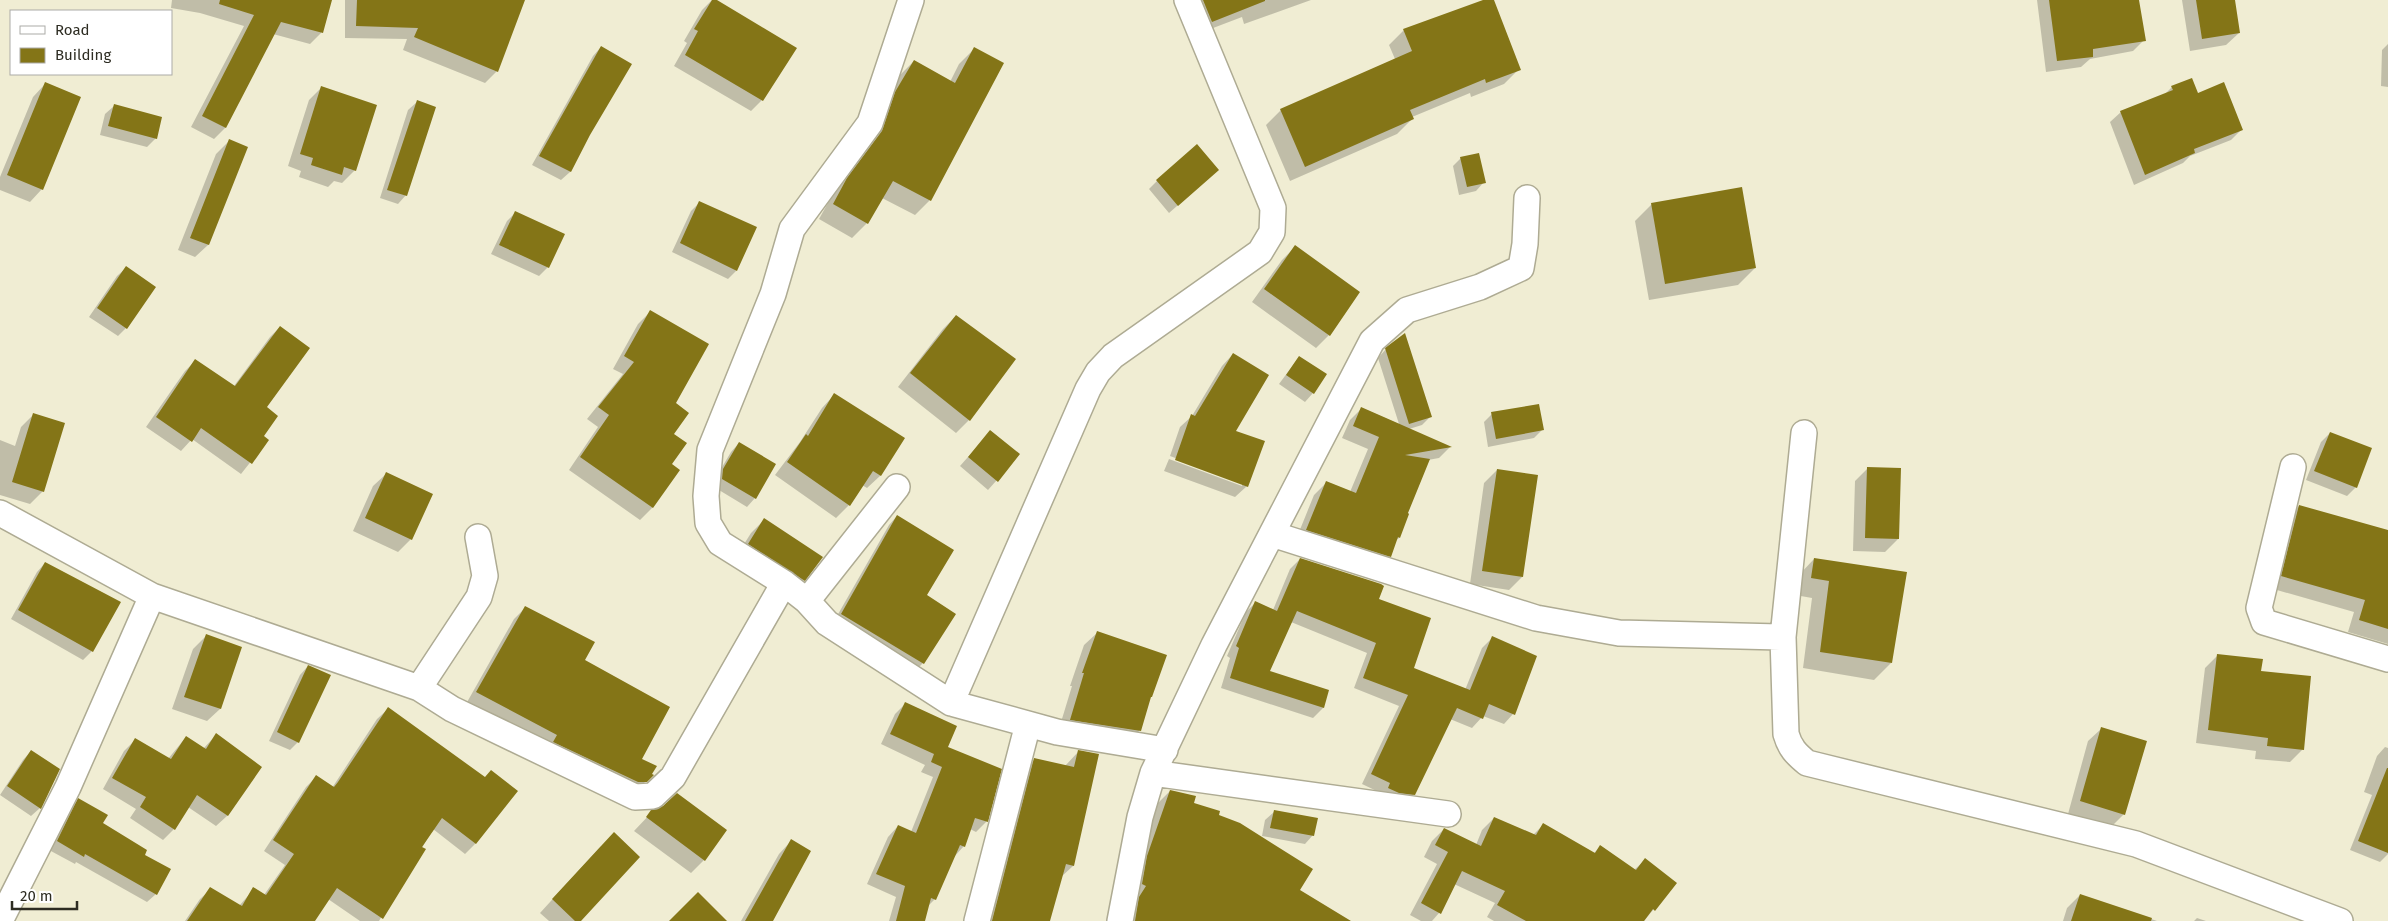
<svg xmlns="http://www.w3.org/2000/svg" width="2388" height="921" viewBox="0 0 2388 921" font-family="'Fira Sans',sans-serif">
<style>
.shadow{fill:#0003}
.building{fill:#847517}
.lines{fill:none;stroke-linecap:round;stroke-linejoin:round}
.minor-casing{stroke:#aeab93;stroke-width:28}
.minor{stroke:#fff;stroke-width:25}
</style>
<rect width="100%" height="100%" fill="#f0edd3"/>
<path class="shadow" d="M 172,0 L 331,0 L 321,33 L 310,44 L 273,34 L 225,128 L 214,139 L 191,127 L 244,26 L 200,13 L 171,8 Z
M 345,0 L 524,0 L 497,71 L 485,83 L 403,50 L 407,39 L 345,38 Z
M 712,0 L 715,0 L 762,100 L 751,111 L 674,66 L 687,43 L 684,41 L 702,10 Z
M 1185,0 L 1311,0 L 1244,24 L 1242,17 L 1200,33 Z
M 1486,0 L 1493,0 L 1519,69 L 1504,84 L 1471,97 L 1470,93 L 1412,117 L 1412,119 L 1397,134 L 1290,181 L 1266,125 L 1281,110 L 1395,59 L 1389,45 L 1404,30 Z
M 2037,0 L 2138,0 L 2144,40 L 2133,51 L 2090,59 L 2081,67 L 2046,72 Z
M 2182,0 L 2234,0 L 2239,33 L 2226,45 L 2190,51 Z
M 2388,44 L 2388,87 L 2381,86 L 2382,50 Z
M 601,47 L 588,134 L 570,172 L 561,180 L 532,165 L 593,56 Z
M 974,49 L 930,200 L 915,215 L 882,198 L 867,223 L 852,238 L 819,219 L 899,76 L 914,61 L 950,82 L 959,64 Z
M 45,84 L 42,189 L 30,202 L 0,190 L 0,177 L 33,97 Z
M 322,87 L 355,170 L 342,183 L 334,181 L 328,187 L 299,177 L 301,171 L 288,166 L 309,100 Z
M 2172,87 L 2197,94 L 2242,129 L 2231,140 L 2190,156 L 2183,163 L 2134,185 L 2110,122 L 2121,112 L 2164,95 Z
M 417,102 L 406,195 L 398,204 L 380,198 L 408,110 Z
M 114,106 L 156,138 L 147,147 L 100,135 L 105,114 Z
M 229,141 L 208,245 L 195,257 L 178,250 L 216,154 Z
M 1461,158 L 1484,182 L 1476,191 L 1459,195 L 1453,166 Z
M 1209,178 L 1169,213 L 1149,189 L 1157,181 Z
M 700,202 L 736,271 L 728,279 L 672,252 L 691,211 Z
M 1652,204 L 1755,268 L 1738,285 L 1649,300 L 1635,221 Z
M 515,213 L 548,267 L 539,276 L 491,254 L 507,221 Z
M 1295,247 L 1329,335 L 1316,348 L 1252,302 L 1282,260 Z
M 126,268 L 126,328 L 118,336 L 89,317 L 117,276 Z
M 650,312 L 675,404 L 670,464 L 678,470 L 652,508 L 640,520 L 569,470 L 598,427 L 587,419 L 623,374 L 613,369 L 638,324 Z
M 956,316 L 969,420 L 956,433 L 898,387 L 943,329 Z
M 280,327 L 262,436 L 268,440 L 241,474 L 192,439 L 181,451 L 146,427 L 185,371 L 195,361 L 234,386 L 270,337 Z
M 1386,349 L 1430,417 L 1422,425 L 1409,429 L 1450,447 L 1439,458 L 1428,460 L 1406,514 L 1408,515 L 1399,538 L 1395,541 L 1390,556 L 1378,568 L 1295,542 L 1314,495 L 1326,483 L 1350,492 L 1368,449 L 1342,438 L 1350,420 L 1362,408 L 1399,424 L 1378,358 Z
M 1233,354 L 1234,431 L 1247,486 L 1235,497 L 1164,471 L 1169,459 L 1242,486 L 1242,483 L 1170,456 L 1180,427 L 1192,416 L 1222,366 Z
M 1299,357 L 1313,393 L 1305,402 L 1279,384 Z
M 834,395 L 903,438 L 880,476 L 867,488 L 862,485 L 849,505 L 836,518 L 775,475 L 800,442 L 822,408 Z
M 34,414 L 43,491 L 30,504 L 0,495 L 0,440 L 15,446 L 21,427 Z
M 1492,414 L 1542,430 L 1534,438 L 1488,447 L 1484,422 Z
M 991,431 L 1019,455 L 988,490 L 960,466 Z
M 2330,433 L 2356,487 L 2347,496 L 2306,480 L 2321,442 Z
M 739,443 L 755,498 L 747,507 L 714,487 L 715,479 L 731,452 Z
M 1868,468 L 1898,539 L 1885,552 L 1853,551 L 1855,481 Z
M 1497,470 L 1536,476 L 1522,577 L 1509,590 L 1470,584 L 1484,483 Z
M 386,474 L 411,539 L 398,552 L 353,531 L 373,486 Z
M 2299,506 L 2388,532 L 2388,644 L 2348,632 L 2354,612 L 2270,588 L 2287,518 Z
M 897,516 L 925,595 L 954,615 L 923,663 L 914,672 L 833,623 L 889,525 Z
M 764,520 L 804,580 L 791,593 L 736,557 L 751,533 Z
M 1300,559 L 1377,600 L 1412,669 L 1465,690 L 1482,648 L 1492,638 L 1513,714 L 1504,724 L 1483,716 L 1472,728 L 1450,719 L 1414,794 L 1404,804 L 1362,784 L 1399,706 L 1354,688 L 1367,653 L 1291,622 L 1269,672 L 1328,691 L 1323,708 L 1313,718 L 1221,688 L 1230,658 L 1227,656 L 1246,612 L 1256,602 L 1273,610 L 1290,569 Z
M 1814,559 L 1891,663 L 1874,680 L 1803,668 L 1812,598 L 1795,595 L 1798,576 Z
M 45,563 L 119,602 L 92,651 L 83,660 L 11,619 L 37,572 Z
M 526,607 L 652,775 L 634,793 L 466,704 L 514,619 Z
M 1097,633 L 1149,699 L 1139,731 L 1127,744 L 1058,732 L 1072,686 L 1070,686 L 1084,645 Z
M 206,636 L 240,648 L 220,709 L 207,721 L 172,709 L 193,649 Z
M 2218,655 L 2260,672 L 2303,749 L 2290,762 L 2255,759 L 2256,751 L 2196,743 L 2205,668 Z
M 308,666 L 298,742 L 290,750 L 269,741 L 300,675 Z
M 905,704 L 946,748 L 987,821 L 976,832 L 970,829 L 964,846 L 954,857 L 935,899 L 928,906 L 923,921 L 889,921 L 896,897 L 867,884 L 888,837 L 898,826 L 911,832 L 933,777 L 921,772 L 925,765 L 881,744 L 895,714 Z
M 388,709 L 484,778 L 516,792 L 475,844 L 465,854 L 433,829 L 379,921 L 360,921 L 328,899 L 313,921 L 185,921 L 200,899 L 211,889 L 239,906 L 254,889 L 264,895 L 285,865 L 264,851 L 306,787 L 316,777 L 332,788 L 377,719 Z
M 2101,729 L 2124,814 L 2111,827 L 2068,814 L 2088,741 Z
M 216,735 L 260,767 L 227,816 L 216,826 L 188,807 L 174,829 L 163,840 L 130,818 L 136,809 L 103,789 L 124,751 L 135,740 L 168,759 L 186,737 L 203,749 Z
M 2385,747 L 2388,748 L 2388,854 L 2380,862 L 2350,850 L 2372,795 L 2364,792 L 2377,756 Z
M 31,751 L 40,808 L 31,816 L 0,795 L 23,760 Z
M 1079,751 L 1073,866 L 1061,877 L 1049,921 L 983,921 L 1022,772 L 1035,759 L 1065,766 Z
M 1170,791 L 1217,815 L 1298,890 L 1349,921 L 1125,921 L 1136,869 L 1158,803 Z
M 79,800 L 101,824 L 143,855 L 156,894 L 147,902 L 76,862 L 75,864 L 49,850 L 70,808 Z
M 652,812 L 726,830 L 704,860 L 691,873 L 634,831 Z
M 1274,812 L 1313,835 L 1305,844 L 1262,836 L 1265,820 Z
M 1494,818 L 1533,835 L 1543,825 L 1594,853 L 1601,846 L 1634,870 L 1645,860 L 1675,883 L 1644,921 L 1494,921 L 1487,917 L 1495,903 L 1454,884 L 1439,913 L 1432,921 L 1421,921 L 1410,915 L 1437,864 L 1424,857 L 1432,841 L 1444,829 L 1476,845 L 1482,830 Z
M 791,841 L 771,921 L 741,921 L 779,854 Z
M 601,846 L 579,921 L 549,921 L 540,913 Z
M 2080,895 L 2157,921 L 2063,921 L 2067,908 Z
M 2197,918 L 2206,921 L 2194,921 Z"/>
<path class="building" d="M 220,0 L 332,0 L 323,33 L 281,22 L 226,128 L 202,116 L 254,15 L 219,4 Z
M 357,0 L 525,0 L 498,72 L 414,37 L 418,28 L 356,26 Z
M 712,0 L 717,0 L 797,48 L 763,101 L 685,55 L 698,31 L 694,29 Z
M 1203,0 L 1265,0 L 1265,1 L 1212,22 Z
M 1483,0 L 1494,0 L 1521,70 L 1486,83 L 1485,79 L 1410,110 L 1414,119 L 1305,167 L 1280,109 L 1412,51 L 1403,29 Z
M 2049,0 L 2139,0 L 2146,41 L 2093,49 L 2093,57 L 2057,61 Z
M 2196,0 L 2235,0 L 2240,33 L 2202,39 Z
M 601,46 L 632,64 L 590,135 L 571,172 L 539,156 Z
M 974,47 L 1004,63 L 931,201 L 893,181 L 868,224 L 833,204 L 847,178 L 882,131 L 895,92 L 914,60 L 955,83 Z
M 2192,78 L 2198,93 L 2224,82 L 2243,130 L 2194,149 L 2195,153 L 2145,175 L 2120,111 L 2173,90 L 2171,86 Z
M 45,82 L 81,97 L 43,190 L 7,175 Z
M 321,86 L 377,105 L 356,171 L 344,167 L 342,175 L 311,165 L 313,158 L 300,154 Z
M 417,100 L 436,107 L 407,196 L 387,190 Z
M 114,104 L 162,117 L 157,139 L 108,126 Z
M 229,139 L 248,147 L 209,245 L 190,238 Z
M 1197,144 L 1219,170 L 1178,206 L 1156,180 Z
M 1479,153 L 1486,183 L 1467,187 L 1460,157 Z
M 1742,187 L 1756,268 L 1665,284 L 1651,203 Z
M 699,201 L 757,227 L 737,271 L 680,243 Z
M 515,211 L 565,234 L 549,268 L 499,245 Z
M 1295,245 L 1360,292 L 1330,336 L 1264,289 Z
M 126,266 L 156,287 L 127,329 L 97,308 Z
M 650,310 L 709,344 L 676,403 L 689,413 L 674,434 L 687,443 L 672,464 L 680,470 L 653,508 L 580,457 L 609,415 L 598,407 L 634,362 L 624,356 Z
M 956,315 L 1016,359 L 970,421 L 910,373 Z
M 280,326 L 310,348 L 267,407 L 278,416 L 264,436 L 269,440 L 252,464 L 201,428 L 192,442 L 156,417 L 195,359 L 235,386 Z
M 1405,333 L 1432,417 L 1409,424 L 1385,348 Z
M 1233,353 L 1269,375 L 1236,431 L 1265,441 L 1248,487 L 1175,460 L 1191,414 L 1195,416 Z
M 1299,356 L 1327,374 L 1314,394 L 1286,375 Z
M 834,393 L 905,438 L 881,476 L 873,471 L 850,506 L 787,462 L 806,434 L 808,436 Z
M 1539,404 L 1544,430 L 1496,439 L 1491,412 Z
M 1361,407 L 1452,447 L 1405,455 L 1430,459 L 1408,513 L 1409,514 L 1400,538 L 1398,537 L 1391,557 L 1306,530 L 1326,481 L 1356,493 L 1379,437 L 1353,426 Z
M 33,413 L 65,423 L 44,492 L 12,482 Z
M 990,430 L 1020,454 L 998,482 L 968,457 Z
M 2330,432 L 2372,448 L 2357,488 L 2314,471 Z
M 739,442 L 776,464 L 756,499 L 722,479 L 723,469 Z
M 1867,467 L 1901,468 L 1899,539 L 1865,538 Z
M 1497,469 L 1538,475 L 1523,577 L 1482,571 Z
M 386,472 L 433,494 L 412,540 L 365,518 Z
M 2299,505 L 2388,530 L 2388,629 L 2359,620 L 2365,600 L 2281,576 Z
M 897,515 L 954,550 L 927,595 L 956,614 L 924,664 L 841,614 Z
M 764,518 L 823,557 L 805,581 L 748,544 Z
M 1300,558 L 1381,584 L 1384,586 L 1379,599 L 1431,618 L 1414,668 L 1470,690 L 1492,636 L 1537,656 L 1515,715 L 1489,704 L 1483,719 L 1457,708 L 1415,795 L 1399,793 L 1388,788 L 1390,783 L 1371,774 L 1408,695 L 1363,678 L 1376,643 L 1297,611 L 1270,671 L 1329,690 L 1324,708 L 1230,678 L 1239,648 L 1236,646 L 1255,601 L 1277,611 Z
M 1814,558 L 1907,572 L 1892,663 L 1820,652 L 1829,581 L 1811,578 Z
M 45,562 L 121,602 L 93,652 L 18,610 Z
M 525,606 L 595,642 L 585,660 L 670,707 L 642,759 L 657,766 L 652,774 L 654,775 L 647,782 L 638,782 L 553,742 L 557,735 L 476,692 Z
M 1097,631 L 1167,655 L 1152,697 L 1151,697 L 1141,731 L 1070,720 L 1084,673 L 1082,673 Z
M 206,634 L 242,647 L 221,709 L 184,697 Z
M 2217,654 L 2263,659 L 2261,671 L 2311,676 L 2304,750 L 2267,746 L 2268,738 L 2208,730 Z
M 308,665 L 331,675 L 299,743 L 277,732 Z
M 905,702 L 957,726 L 948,747 L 1002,769 L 988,822 L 975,818 L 965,847 L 960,845 L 936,900 L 931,898 L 925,921 L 896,921 L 905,886 L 876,874 L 898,825 L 916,833 L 942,767 L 931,762 L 934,754 L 890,734 Z
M 388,707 L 485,777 L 491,770 L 518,791 L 476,844 L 442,818 L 422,847 L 426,849 L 383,919 L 337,888 L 315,921 L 187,921 L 210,887 L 242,906 L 253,887 L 266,895 L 294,854 L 273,840 L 316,775 L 334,787 L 338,782 Z
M 2101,727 L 2147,741 L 2125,815 L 2080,801 Z
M 216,733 L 262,767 L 228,816 L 197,795 L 175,830 L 140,807 L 146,797 L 112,778 L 135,738 L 171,759 L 186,736 L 206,749 Z
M 31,750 L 60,769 L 41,809 L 7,786 Z
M 1078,750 L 1099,754 L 1074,866 L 1066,864 L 1050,921 L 992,921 L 1034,758 L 1074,767 Z
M 2387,768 L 2388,768 L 2388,853 L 2358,841 Z
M 1170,790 L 1196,796 L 1194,803 L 1220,811 L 1219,815 L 1240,823 L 1313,869 L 1300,890 L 1351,921 L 1135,921 L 1139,897 L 1146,886 L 1142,884 L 1147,856 Z
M 677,793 L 727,830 L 705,861 L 646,817 L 651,810 L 663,806 Z
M 78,798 L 108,815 L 103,823 L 147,850 L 145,855 L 171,869 L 157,895 L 85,854 L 84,857 L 57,841 Z
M 1274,810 L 1318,818 L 1314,836 L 1270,828 Z
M 1494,817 L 1536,835 L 1543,823 L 1595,853 L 1600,845 L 1636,870 L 1645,858 L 1677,883 L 1655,911 L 1653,909 L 1644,921 L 1526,921 L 1497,905 L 1505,891 L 1462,871 L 1441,914 L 1421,903 L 1448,852 L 1435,845 L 1444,828 L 1481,846 Z
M 614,832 L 640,857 L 581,921 L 575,921 L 552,899 Z
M 791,839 L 811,851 L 773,921 L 745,921 Z
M 698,892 L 727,921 L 669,921 Z
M 2080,894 L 2152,918 L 2151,921 L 2071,921 Z"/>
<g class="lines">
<defs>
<path id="minor" d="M 911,0 L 870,123 L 792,229 L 773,294 L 710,450 L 706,496 L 708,523 L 720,543 L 784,583 L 807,601 L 827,623 L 951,703 L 1057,732 L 1165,750
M 1804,433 L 1783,637 L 1786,734 C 1790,748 1796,754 1807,763 L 2136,844 L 2340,921
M 2293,467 L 2259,608 L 2264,622 L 2388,659
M 0,513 L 152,596
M 1272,534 L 1536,618 L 1619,633 L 1783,637
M 807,601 L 897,487
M 419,688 L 479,597 L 485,576 L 478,537
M 951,703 L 1088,389 L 1098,372 L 1113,356 L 1260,252 L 1272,232 L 1273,208 L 1187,0
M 1153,773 L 1448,814
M 0,921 L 68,787 L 152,596 L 419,688 L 452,709 L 635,797 L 653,796 L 673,777 L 784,583
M 977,921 L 1028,724
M 1120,921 L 1140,817 L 1153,773 L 1214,645 L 1372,341 L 1407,310 L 1480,287 L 1521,268 L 1525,244 L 1527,198"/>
</defs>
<use href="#minor" class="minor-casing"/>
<use href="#minor" class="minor"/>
</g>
<rect x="10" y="10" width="162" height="65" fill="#ffffff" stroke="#ababa7"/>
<rect x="20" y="26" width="25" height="8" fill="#ffffff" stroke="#ababa7"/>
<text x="55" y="35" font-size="15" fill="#2d2c22">Road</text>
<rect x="20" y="48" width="25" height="15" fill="#847517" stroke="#ababa7"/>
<text x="55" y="60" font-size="15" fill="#2d2c22">Building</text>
<path d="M12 901v8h65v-8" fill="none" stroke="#2d2c22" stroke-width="2.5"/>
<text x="20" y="901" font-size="15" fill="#2d2c22" stroke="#ffffff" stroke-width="4" paint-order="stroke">20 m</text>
</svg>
